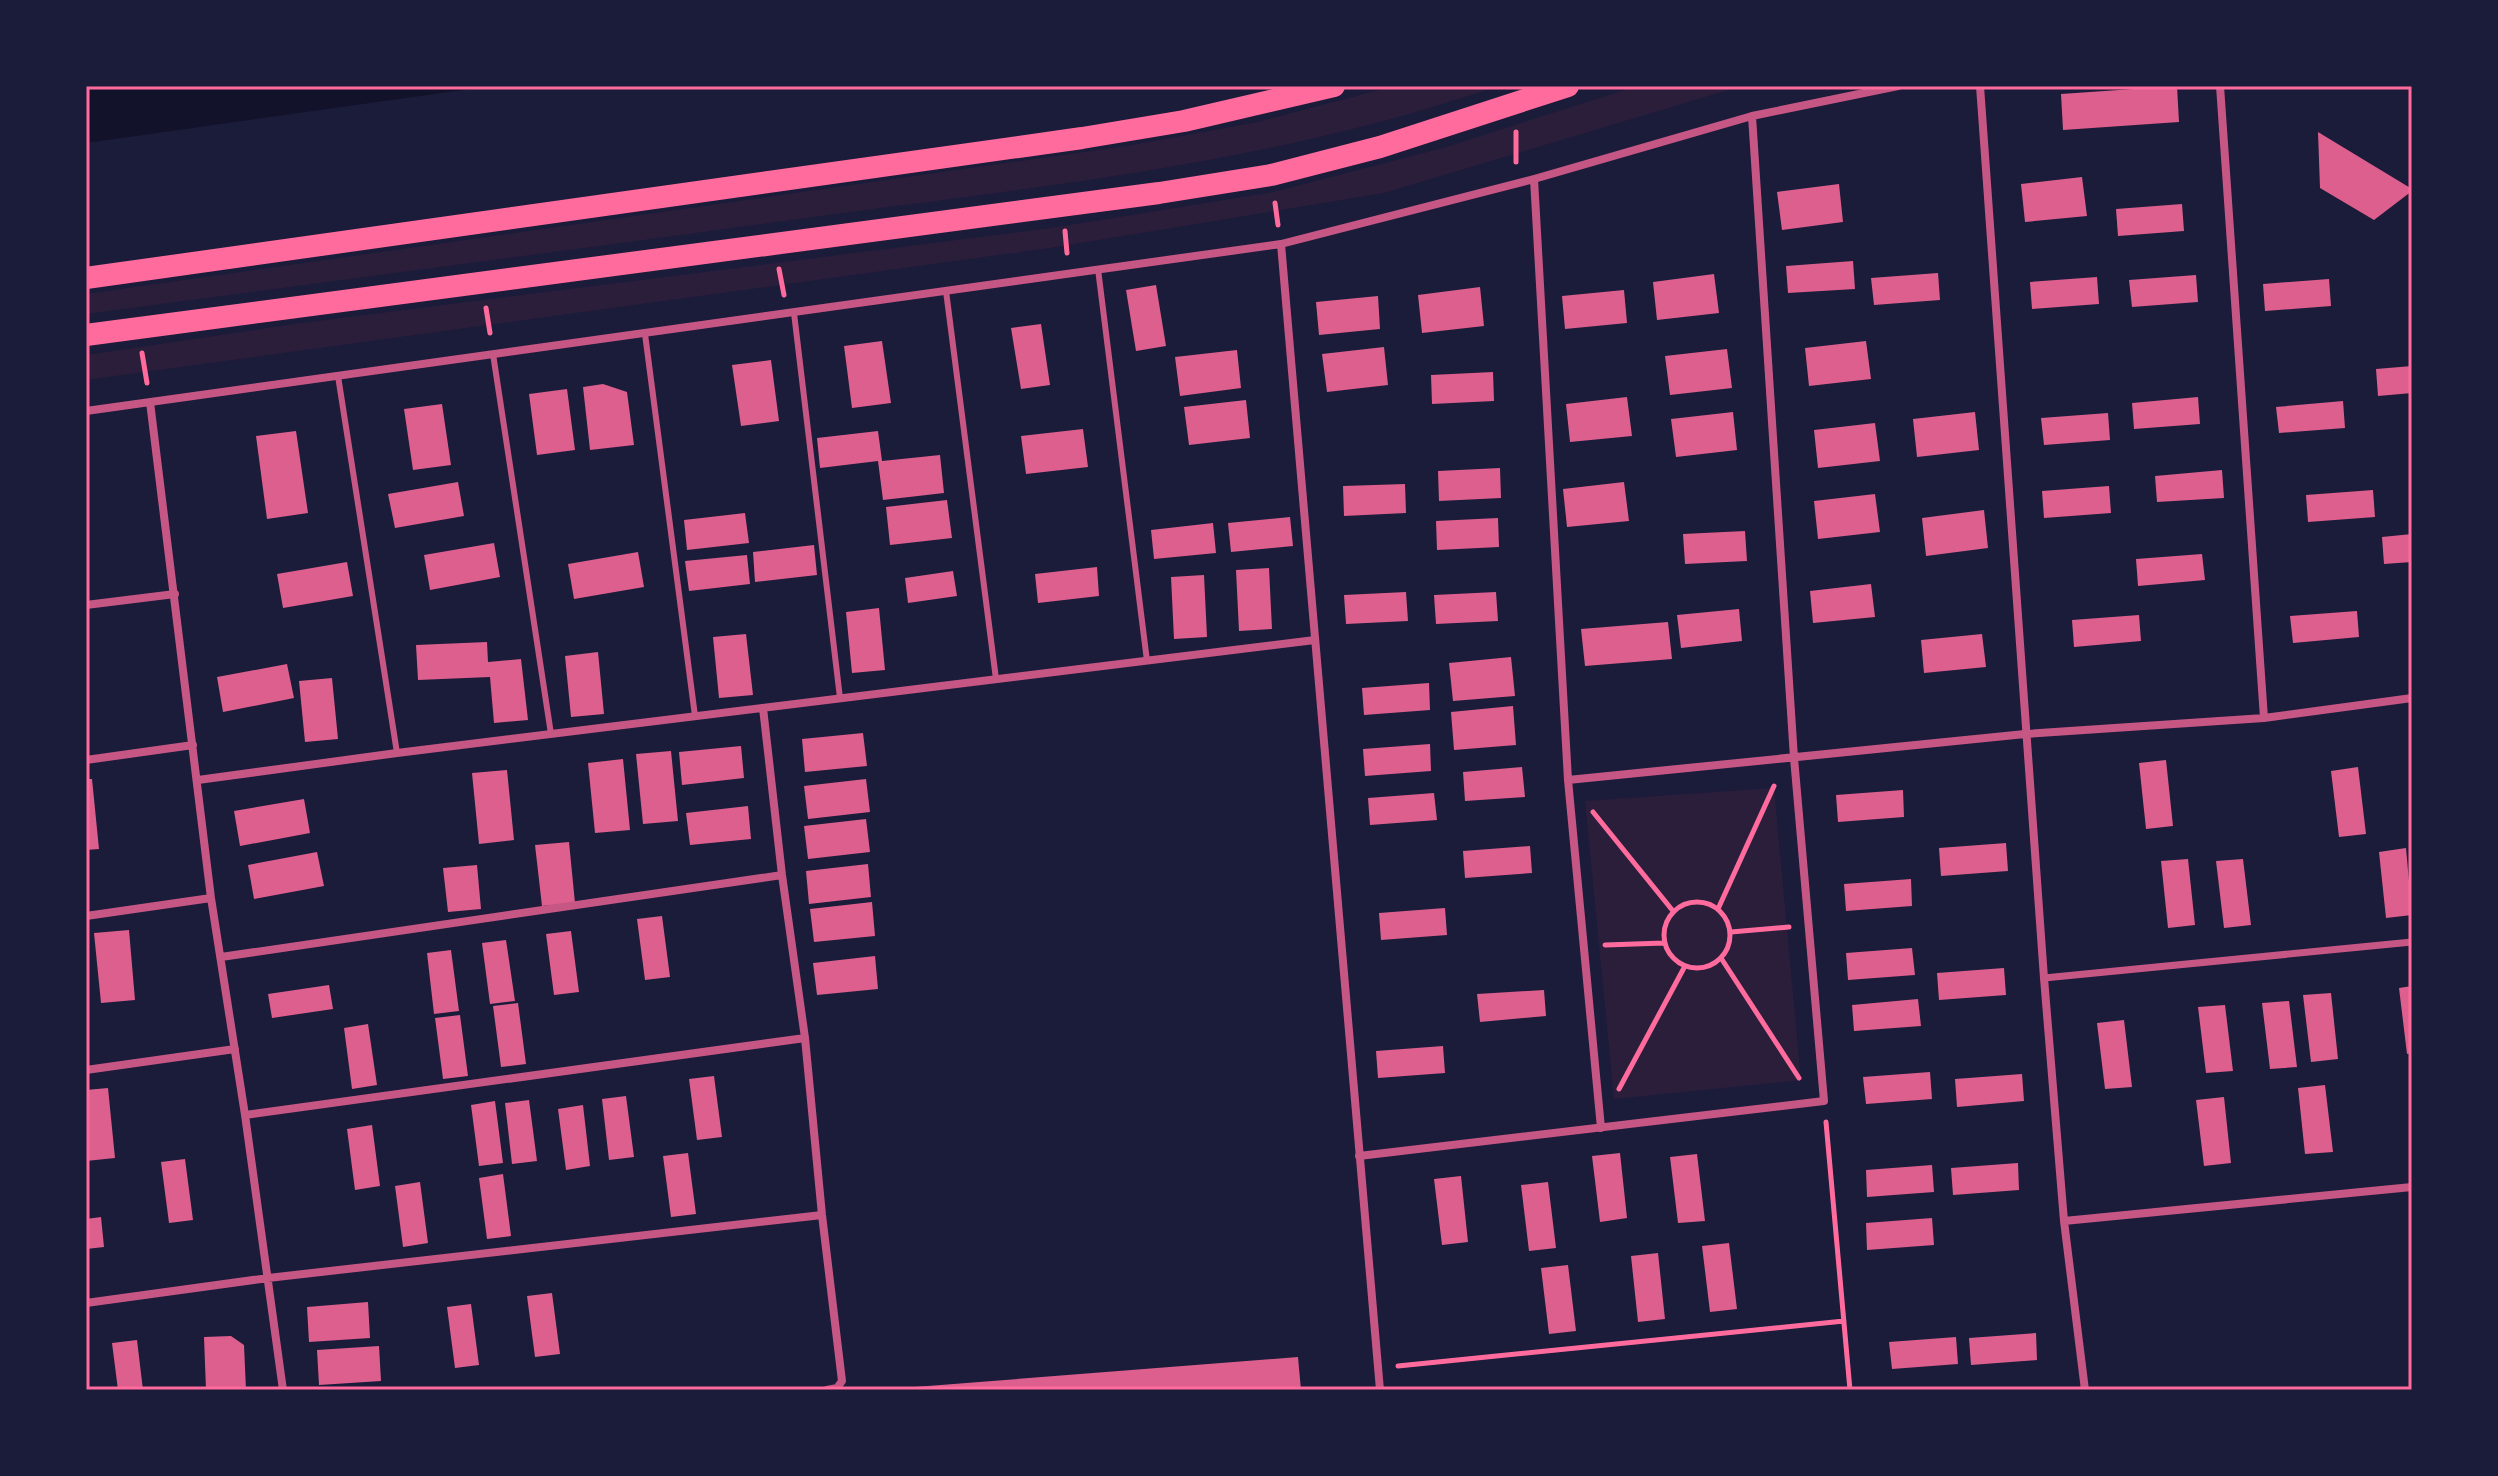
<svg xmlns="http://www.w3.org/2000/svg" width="2498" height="1476" viewBox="0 0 2498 1476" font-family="'Source Sans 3',sans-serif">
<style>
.green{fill:#2a1e3b}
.water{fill:#12122b}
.building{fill:#dd5f8e}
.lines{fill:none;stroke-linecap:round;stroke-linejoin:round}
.path{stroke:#ff6b9d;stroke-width:5}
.service{stroke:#c65784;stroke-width:6}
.pedestrian{stroke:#c65784;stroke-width:7}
.minor{stroke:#c65784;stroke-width:8}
.trunk{stroke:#ff6b9d;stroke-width:22}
.neatline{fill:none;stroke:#ff6b9d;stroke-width:3}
</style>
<rect width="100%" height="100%" fill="#1b1b3a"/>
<path class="green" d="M 1394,86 L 1498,86 C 1285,160 1058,185 835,214 C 586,248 336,281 86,314 L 86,294 L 1126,146 L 1258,122 Z
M 1637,86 L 1742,86 L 1384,193 L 1050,248 L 86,380 L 86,355 L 294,324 L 1051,228 L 1273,192 L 1443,148 Z
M 1774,788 L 1801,1080 L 1614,1099 L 1585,801 Z"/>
<path class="water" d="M 86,86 L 491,86 L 86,143 Z"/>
<path class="building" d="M 2177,86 L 2179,122 L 2063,130 L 2061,94 Z
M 2318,132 L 2412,189 L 2412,191 L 2374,220 L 2320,188 Z
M 2082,177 L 2087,216 L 2025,222 L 2021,184 Z
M 1839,184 L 1843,222 L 1782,230 L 1777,192 Z
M 2182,204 L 2184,231 L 2118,236 L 2116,209 Z
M 1853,261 L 1855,289 L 1788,293 L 1786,266 Z
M 1938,273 L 1940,300 L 1874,305 L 1871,278 Z
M 1714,274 L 1719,313 L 1657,320 L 1653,282 Z
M 2196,275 L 2198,302 L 2132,307 L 2129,280 Z
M 2097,277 L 2099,304 L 2032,309 L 2030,282 Z
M 2329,279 L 2331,306 L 2265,311 L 2263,284 Z
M 1156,285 L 1166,346 L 1136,351 L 1126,290 Z
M 1480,287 L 1484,326 L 1422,333 L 1418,295 Z
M 1624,290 L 1627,323 L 1565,329 L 1562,296 Z
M 1378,296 L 1380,329 L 1319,335 L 1316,302 Z
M 1041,324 L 1050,385 L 1021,389 L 1011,328 Z
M 882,341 L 891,403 L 852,408 L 844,346 Z
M 1866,341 L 1871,379 L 1809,386 L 1805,348 Z
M 1384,347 L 1388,385 L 1327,392 L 1322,354 Z
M 1727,349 L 1732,388 L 1670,395 L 1665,356 Z
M 1237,350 L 1241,388 L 1180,396 L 1175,357 Z
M 771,360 L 779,421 L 741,426 L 732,365 Z
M 2412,366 L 2412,393 L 2378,396 L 2376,369 Z
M 1493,372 L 1494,401 L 1432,404 L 1431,375 Z
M 603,384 L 627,392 L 634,445 L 590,450 L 583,387 Z
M 567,389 L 575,450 L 537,455 L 529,394 Z
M 1627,397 L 1632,436 L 1570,442 L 1566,404 Z
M 2198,397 L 2200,424 L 2134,429 L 2132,403 Z
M 1246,400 L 1250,438 L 1189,445 L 1184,407 Z
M 2343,401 L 2345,428 L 2279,433 L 2276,407 Z
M 442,404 L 451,465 L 413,470 L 404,409 Z
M 1733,412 L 1737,450 L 1676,457 L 1671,419 Z
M 1975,412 L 1979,450 L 1917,457 L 1913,419 Z
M 2108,413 L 2110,440 L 2044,445 L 2041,418 Z
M 1875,423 L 1880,461 L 1818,468 L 1814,430 Z
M 1083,429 L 1088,467 L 1026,474 L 1021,436 Z
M 296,431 L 308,513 L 267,519 L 256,436 Z
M 878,431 L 882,461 L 940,455 L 944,493 L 883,500 L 878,461 L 820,468 L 817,438 Z
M 1500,468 L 1501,498 L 1439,501 L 1438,471 Z
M 2222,470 L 2224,498 L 2157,502 L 2155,476 Z
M 458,482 L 464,516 L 395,528 L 388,494 Z
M 1624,482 L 1629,521 L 1567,527 L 1563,489 Z
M 1405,484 L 1406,513 L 1344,516 L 1343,486 Z
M 2109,486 L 2111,513 L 2044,518 L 2042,491 Z
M 2373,490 L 2375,517 L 2308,522 L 2306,495 Z
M 1875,494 L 1880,532 L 1818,539 L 1814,501 Z
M 947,500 L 952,538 L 890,545 L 886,507 Z
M 1984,510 L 1988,548 L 1926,556 L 1922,518 Z
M 745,513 L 749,543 L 687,550 L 684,520 Z
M 1290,517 L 1293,546 L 1231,552 L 1228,523 Z
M 1498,518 L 1499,547 L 1437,550 L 1436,521 Z
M 1213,523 L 1216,553 L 1154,559 L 1151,530 Z
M 1745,531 L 1747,561 L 1685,564 L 1683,534 Z
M 2412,534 L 2412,562 L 2384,564 L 2382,537 Z
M 494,543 L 500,577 L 430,590 L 424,555 Z
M 814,545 L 817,575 L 755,582 L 753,552 Z
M 638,552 L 644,587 L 574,599 L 568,564 Z
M 2202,554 L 2205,580 L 2138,586 L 2136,559 Z
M 747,555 L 750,584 L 689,591 L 685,561 Z
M 347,562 L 353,596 L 283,608 L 277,574 Z
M 1097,567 L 1099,596 L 1038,603 L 1035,574 Z
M 1269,568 L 1272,629 L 1239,631 L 1236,570 Z
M 953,571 L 957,596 L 908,603 L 905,578 Z
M 1204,575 L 1207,637 L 1174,639 L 1171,577 Z
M 1871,584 L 1875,617 L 1813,623 L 1810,591 Z
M 1406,592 L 1408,621 L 1346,624 L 1344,595 Z
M 1496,592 L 1498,621 L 1436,624 L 1434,595 Z
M 879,608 L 885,670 L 852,673 L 846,612 Z
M 1739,609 L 1742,641 L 1681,648 L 1677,615 Z
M 2357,611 L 2359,637 L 2293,643 L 2290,616 Z
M 2139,615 L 2141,641 L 2074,647 L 2072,620 Z
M 1668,622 L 1672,659 L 1585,666 L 1581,629 Z
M 746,634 L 753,695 L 719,698 L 713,637 Z
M 1982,634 L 1986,667 L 1924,673 L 1921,640 Z
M 487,642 L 488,662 L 521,659 L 528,720 L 494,723 L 490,677 L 418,680 L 416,645 Z
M 598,652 L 604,714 L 571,717 L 565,656 Z
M 1511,657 L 1515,696 L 1453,701 L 1449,663 Z
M 287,664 L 294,698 L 223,712 L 217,677 Z
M 332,678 L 338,739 L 305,742 L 299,681 Z
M 1429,683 L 1430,710 L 1364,715 L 1362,688 Z
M 1513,706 L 1516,745 L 1454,750 L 1451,712 Z
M 863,733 L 867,766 L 805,772 L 802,739 Z
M 1430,744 L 1431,771 L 1365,776 L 1363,749 Z
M 741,746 L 744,778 L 682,785 L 679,752 Z
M 671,751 L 678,821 L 643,824 L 636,754 Z
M 623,759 L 630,830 L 595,833 L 588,763 Z
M 2166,760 L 2173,826 L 2146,829 L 2139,763 Z
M 1522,767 L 1525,797 L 1465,801 L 1463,772 Z
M 2358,767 L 2366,834 L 2339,837 L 2331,771 Z
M 507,770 L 514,840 L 479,844 L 472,773 Z
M 86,779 L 92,779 L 99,849 L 86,850 Z
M 866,779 L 870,812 L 808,819 L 804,786 Z
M 1903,790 L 1904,817 L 1838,822 L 1836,795 Z
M 1434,793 L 1437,820 L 1370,825 L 1368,798 Z
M 304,799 L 310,833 L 240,846 L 234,811 Z
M 748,806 L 751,839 L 690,845 L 686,813 Z
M 866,819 L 870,852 L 808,859 L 804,826 Z
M 569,842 L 575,903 L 542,906 L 535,845 Z
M 2006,843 L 2008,871 L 1941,876 L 1939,848 Z
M 1530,846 L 1532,873 L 1465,878 L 1463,851 Z
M 2406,848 L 2412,915 L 2386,918 L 2379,852 Z
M 317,852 L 324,886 L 254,899 L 248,865 Z
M 2188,859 L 2195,925 L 2168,928 L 2161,861 Z
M 2243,859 L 2251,925 L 2224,928 L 2216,861 Z
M 868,864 L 871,897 L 809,904 L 806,871 Z
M 477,865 L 481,909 L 448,912 L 443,868 Z
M 1911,879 L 1912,906 L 1846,911 L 1844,884 Z
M 872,902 L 875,936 L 814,942 L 810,909 Z
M 1445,908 L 1447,935 L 1381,940 L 1379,913 Z
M 662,916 L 670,977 L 645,980 L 637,919 Z
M 129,930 L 135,1000 L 101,1003 L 94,933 Z
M 571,931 L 579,992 L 554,995 L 546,934 Z
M 506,940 L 515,1001 L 490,1004 L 482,943 Z
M 1912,948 L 1915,975 L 1848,980 L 1846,953 Z
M 451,950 L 459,1011 L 434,1014 L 427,953 Z
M 875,956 L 878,989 L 817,995 L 813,963 Z
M 2004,968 L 2006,995 L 1939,1000 L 1937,973 Z
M 329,985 L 333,1009 L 272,1018 L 268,994 Z
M 2412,986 L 2412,1053 L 2407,1054 L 2399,988 Z
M 1544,990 L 1546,1016 L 1480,1022 L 1477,994 Z
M 2331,993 L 2338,1059 L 2311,1062 L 2303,995 Z
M 1918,999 L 1921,1026 L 1854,1031 L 1852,1005 Z
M 2289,1001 L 2297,1067 L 2270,1069 L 2262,1003 Z
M 518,1003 L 526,1064 L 501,1067 L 493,1006 Z
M 2225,1005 L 2233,1071 L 2206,1073 L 2198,1007 Z
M 460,1015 L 468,1076 L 443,1079 L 435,1018 Z
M 2124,1020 L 2132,1087 L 2105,1089 L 2097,1023 Z
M 368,1024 L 377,1085 L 352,1089 L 344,1028 Z
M 1443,1046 L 1445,1073 L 1378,1078 L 1376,1051 Z
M 1930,1072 L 1932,1099 L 1866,1104 L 1863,1077 Z
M 2022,1074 L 2024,1101 L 1957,1107 L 1955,1079 Z
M 714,1076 L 722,1137 L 697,1140 L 689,1079 Z
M 2325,1085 L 2333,1152 L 2305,1154 L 2298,1088 Z
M 108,1088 L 115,1158 L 86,1161 L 86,1090 Z
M 626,1096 L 634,1157 L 609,1160 L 602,1099 Z
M 2224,1097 L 2231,1163 L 2204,1166 L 2196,1100 Z
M 529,1100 L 537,1161 L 512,1164 L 505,1103 Z
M 495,1101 L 503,1163 L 479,1166 L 471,1105 Z
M 583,1105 L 590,1166 L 566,1170 L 558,1109 Z
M 372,1125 L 380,1186 L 355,1190 L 347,1129 Z
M 688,1153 L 696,1214 L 671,1217 L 663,1156 Z
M 1620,1153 L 1627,1218 L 1600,1222 L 1592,1156 Z
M 1697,1154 L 1705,1221 L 1678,1223 L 1670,1157 Z
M 185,1159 L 193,1220 L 169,1223 L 161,1162 Z
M 2018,1163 L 2019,1190 L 1953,1195 L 1951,1168 Z
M 1932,1165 L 1934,1192 L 1867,1197 L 1866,1170 Z
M 503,1174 L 511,1236 L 487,1239 L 479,1178 Z
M 1461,1176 L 1468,1242 L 1442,1245 L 1434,1179 Z
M 420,1182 L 428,1243 L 403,1247 L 395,1186 Z
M 1548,1182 L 1556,1248 L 1529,1251 L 1521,1185 Z
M 101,1217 L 104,1247 L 86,1249 L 86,1219 Z
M 1932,1218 L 1934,1245 L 1867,1250 L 1866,1223 Z
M 1729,1243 L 1737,1309 L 1710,1312 L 1702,1246 Z
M 1658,1253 L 1665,1319 L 1638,1322 L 1631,1256 Z
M 1568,1265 L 1576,1331 L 1549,1334 L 1541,1268 Z
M 552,1293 L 560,1354 L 535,1357 L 527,1296 Z
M 368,1302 L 370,1338 L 309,1342 L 307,1307 Z
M 471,1304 L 479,1365 L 455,1368 L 447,1307 Z
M 2036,1333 L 2037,1360 L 1971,1365 L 1969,1338 Z
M 231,1336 L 244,1345 L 246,1390 L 206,1390 L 204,1337 Z
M 1956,1337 L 1958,1364 L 1892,1369 L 1889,1342 Z
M 137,1340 L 143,1390 L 118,1390 L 112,1343 Z
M 379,1346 L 381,1381 L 319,1385 L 317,1350 Z
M 1298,1357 L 1301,1390 L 902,1390 L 902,1388 Z"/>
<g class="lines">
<path class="path" d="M 1516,132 L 1516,162
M 1275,203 L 1278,225
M 1065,231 L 1067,253
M 779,269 L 784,295
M 486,308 L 490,333
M 142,353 L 147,383
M 1593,812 L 1673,911
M1664 935a33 33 0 1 1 66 0a33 33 0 1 1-66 0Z
M 1718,909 L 1774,786
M 1731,932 L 1789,927
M 1605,945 L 1664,943
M 1721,958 L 1799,1078
M 1619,1089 L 1685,966
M 1826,1122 L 1850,1390
M 1398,1366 L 1844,1321"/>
<path class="service" d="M 1098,269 L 1147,661
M 946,291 L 996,679
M 794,313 L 840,698
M 645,334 L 695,716
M 493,354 L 551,734
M 338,376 L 397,753"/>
<path class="pedestrian" d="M 2044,978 L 2412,942"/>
<path class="minor" d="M 1980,86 L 2044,978 L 2064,1221 L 2085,1390
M 2220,86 L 2264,718
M 1534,179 L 1568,780 L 1601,1128
M 1281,244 L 1380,1390
M 150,402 L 211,898 L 245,1115 L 283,1390
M 86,411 L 1281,244 L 1534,179 L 1752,116 L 1898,86
M 86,605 L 175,594
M 763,708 L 782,875 L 805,1038 L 822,1215 L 842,1381 L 837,1388 L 827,1390
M 86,760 L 193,745
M 198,780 L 397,753 L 1315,640
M 1568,780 L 2025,734 L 2264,718 L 2412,698
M 86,916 L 211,898
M 221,957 L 782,875
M 86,1070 L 235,1049
M 245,1115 L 805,1038
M 1359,1156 L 1824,1101 L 1794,758 L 1752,116
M 2064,1221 L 2412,1187
M 86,1303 L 268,1278 L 822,1215"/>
<path class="trunk" d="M 86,278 L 1082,138 L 1184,121 L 1334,86
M 86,335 L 1159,193 L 1271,175 L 1380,147 L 1568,86"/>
</g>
<rect width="2498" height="1476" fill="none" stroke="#1b1b3a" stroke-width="176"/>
<rect x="88" y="88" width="2322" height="1300" class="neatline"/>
</svg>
